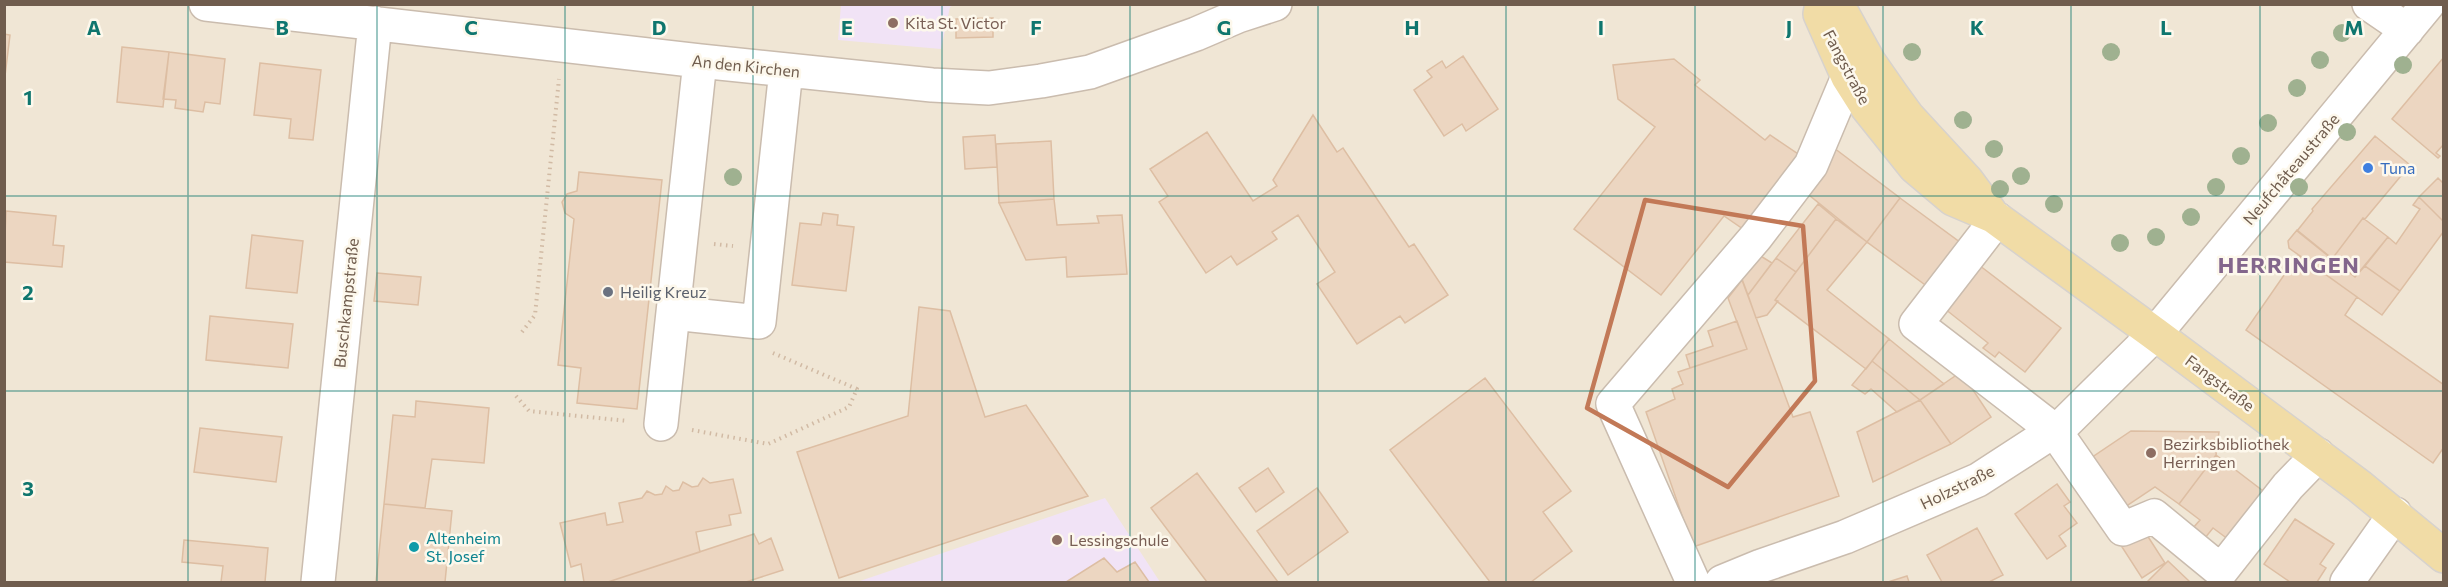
<svg xmlns="http://www.w3.org/2000/svg" width="2448" height="587" viewBox="0 0 2448 587" font-family="Commissioner,sans-serif">
<style>
.residential{fill:#f0e6d5}
.education{fill:#f1e3f6}
.building{fill:#ecd6c1;stroke:#ddbea3;stroke-width:1.5}
.lines{fill:none;stroke-linecap:round;stroke-linejoin:round}
.minor-casing{stroke:#cabcae;stroke-width:36}
.major-casing{stroke:#d7d2cd;stroke-width:36}
.path{stroke:#d1baa4;stroke-width:4;stroke-dasharray:1.5 4.5;stroke-linecap:butt}
.minor{stroke:#fff;stroke-width:33}
.major{stroke:#f1dca6;stroke-width:33}
.tree{fill:#9fb190}
.marked{fill:none;stroke:#c27957;stroke-width:4.5;stroke-linejoin:round}
.grid{fill:none;stroke:#0f766e;stroke-width:1.5;stroke-opacity:0.55}
.education-dot{fill:#8d6e63;stroke:#fdf8ec;stroke-width:2}
.shop-dot{fill:#3f7fe0;stroke:#fdf8ec;stroke-width:2}
.worship-dot{fill:#6b7280;stroke:#fdf8ec;stroke-width:2}
.culture-dot{fill:#0f9aa8;stroke:#fdf8ec;stroke-width:2}
.labels{text-anchor:middle;stroke-width:5;stroke-linejoin:round;paint-order:stroke}
.education-label{font-size:16px;fill:#785e54;stroke:#fdf8ec;text-anchor:start}
.street-label{font-size:16px;fill:#705d4e;stroke:#fdf8ec}
.shop-label{font-size:16px;fill:#366cbe;stroke:#fdf8ec;text-anchor:start}
.worship-label{font-size:16px;fill:#5b616d;stroke:#fdf8ec;text-anchor:start}
.culture-label{font-size:16px;fill:#0d838f;stroke:#fdf8ec;text-anchor:start}
.district-label{font-size:22px;font-weight:bold;letter-spacing:1.5px;fill:#83668c;stroke:#fdf8ec}
.grid-label{font-size:20px;text-anchor:middle;font-weight:bold;fill:#0f766e;stroke:#fdf8ec;stroke-width:5;stroke-linejoin:round;paint-order:stroke}
</style>
<rect width="100%" height="100%" fill="#faf4e6"/>
<path class="residential" d="M 5,5 L 2443,5 L 2443,582 L 5,582 Z"/>
<path class="education" d="M 841,5 L 841,4 L 954,5 L 950,7 L 941,49 L 838,40 Z
M 1105,498 L 1160,582 L 857,582 Z"/>
<path class="building" d="M 993,18 L 993,37 L 956,38 L 956,19 Z
M 4,34 L 10,35 L 4,84 Z
M 122,47 L 169,52 L 163,107 L 117,102 Z
M 169,52 L 225,59 L 220,104 L 205,102 L 203,112 L 175,108 L 176,100 L 163,99 Z
M 1463,56 L 1498,109 L 1466,131 L 1462,124 L 1444,136 L 1414,90 L 1432,77 L 1427,71 L 1442,61 L 1446,68 Z
M 2444,57 L 2444,144 L 2436,153 L 2440,156 L 2438,158 L 2392,119 Z
M 1674,59 L 1700,80 L 1695,85 L 1765,140 L 1770,135 L 1801,156 L 1743,229 L 1724,216 L 1661,295 L 1574,229 L 1655,127 L 1618,99 L 1613,65 Z
M 260,63 L 321,70 L 313,140 L 289,138 L 291,119 L 254,115 Z
M 1313,115 L 1337,152 L 1343,148 L 1409,247 L 1414,244 L 1448,295 L 1405,323 L 1400,316 L 1357,344 L 1317,284 L 1335,272 L 1298,215 L 1272,232 L 1277,239 L 1237,265 L 1231,256 L 1206,273 L 1159,202 L 1168,196 L 1150,169 L 1207,132 L 1253,201 L 1277,186 L 1273,180 Z
M 995,135 L 997,167 L 965,169 L 963,137 Z
M 2375,136 L 2410,165 L 2365,219 L 2363,218 L 2332,259 L 2297,231 L 2313,211 L 2312,209 Z
M 1051,141 L 1054,199 L 999,203 L 996,144 Z
M 1834,148 L 1900,198 L 1867,242 L 1804,191 Z
M 579,172 L 662,180 L 637,409 L 577,403 L 581,368 L 558,365 L 574,219 L 565,213 L 562,202 L 567,194 L 577,191 Z
M 2438,178 L 2444,184 L 2444,222 L 2419,197 Z
M 2419,197 L 2444,222 L 2444,231 L 2400,291 L 2365,266 L 2388,237 L 2396,244 L 2420,209 L 2413,205 Z
M 1900,198 L 1961,243 L 1928,287 L 1867,242 Z
M 1054,199 L 1057,225 L 1099,223 L 1097,216 L 1122,215 L 1127,274 L 1067,277 L 1066,257 L 1026,260 L 999,203 Z
M 1818,204 L 1836,219 L 1796,272 L 1776,258 Z
M 6,211 L 56,216 L 53,245 L 64,246 L 62,267 L 4,262 Z
M 823,213 L 838,215 L 837,225 L 854,227 L 846,291 L 792,285 L 800,223 L 821,225 Z
M 2363,218 L 2388,237 L 2355,277 L 2332,259 Z
M 1836,219 L 1867,242 L 1827,290 L 1889,339 L 1866,369 L 1775,300 Z
M 2297,230 L 2355,277 L 2365,266 L 2400,291 L 2382,315 L 2289,248 L 2288,241 Z
M 252,235 L 303,241 L 297,293 L 246,288 Z
M 1759,255 L 1772,263 L 1748,295 L 1742,279 Z
M 2298,255 L 2357,297 L 2345,315 L 2444,385 L 2444,447 L 2433,463 L 2246,330 Z
M 1776,258 L 1796,272 L 1775,300 L 1778,301 L 1767,315 L 1756,318 L 1748,295 Z
M 1975,262 L 2061,328 L 2025,372 L 1999,352 L 1995,357 L 1983,348 L 1988,343 L 1940,305 Z
M 377,273 L 421,277 L 418,305 L 374,301 Z
M 1742,280 L 1793,417 L 1810,412 L 1839,496 L 1693,547 L 1646,412 L 1675,399 L 1672,389 L 1683,384 L 1678,372 L 1747,349 L 1728,298 Z
M 919,307 L 950,311 L 985,417 L 1026,405 L 1088,496 L 839,578 L 797,452 L 908,416 Z
M 210,316 L 293,324 L 288,368 L 206,360 Z
M 1737,321 L 1747,349 L 1690,368 L 1686,355 L 1713,346 L 1708,331 Z
M 1889,339 L 1944,384 L 1920,400 L 1872,361 Z
M 1872,361 L 1920,400 L 1897,412 L 1871,389 L 1865,394 L 1852,385 Z
M 1961,372 L 1991,417 L 1951,444 L 1920,400 Z
M 1485,378 L 1571,491 L 1543,512 L 1572,551 L 1531,582 L 1490,582 L 1390,450 Z
M 1920,400 L 1951,444 L 1873,482 L 1857,432 Z
M 416,401 L 489,408 L 484,463 L 432,459 L 425,508 L 384,504 L 393,415 L 415,417 Z
M 200,428 L 282,437 L 276,482 L 194,472 Z
M 2131,431 L 2219,432 L 2216,455 L 2179,504 L 2155,487 L 2119,511 L 2085,462 Z
M 2216,455 L 2284,507 L 2248,554 L 2213,528 L 2205,538 L 2193,528 L 2200,520 L 2179,504 Z
M 1268,468 L 1284,492 L 1256,512 L 1239,488 Z
M 1197,473 L 1278,582 L 1207,582 L 1151,508 Z
M 703,478 L 710,483 L 733,479 L 741,513 L 729,515 L 731,525 L 696,532 L 700,552 L 608,582 L 584,582 L 581,564 L 571,567 L 560,523 L 605,513 L 607,525 L 623,522 L 619,503 L 642,498 L 647,491 L 655,495 L 662,494 L 666,486 L 673,491 L 679,490 L 683,482 L 692,487 L 698,486 Z
M 2057,484 L 2070,502 L 2064,506 L 2077,523 L 2059,536 L 2066,546 L 2047,559 L 2015,514 Z
M 1317,488 L 1348,532 L 1288,575 L 1257,531 Z
M 384,504 L 452,511 L 445,582 L 376,582 Z
M 2295,519 L 2334,544 L 2320,564 L 2326,568 L 2317,582 L 2290,582 L 2264,564 Z
M 1977,528 L 2003,575 L 1989,582 L 1942,582 L 1927,555 Z
M 2145,532 L 2165,563 L 2142,578 L 2122,547 Z
M 754,534 L 759,544 L 771,538 L 783,570 L 746,582 L 608,582 Z
M 184,540 L 268,548 L 265,582 L 221,582 L 223,566 L 182,562 Z
M 1104,558 L 1117,572 L 1135,562 L 1149,582 L 1066,582 Z
M 2168,561 L 2190,582 L 2147,582 Z
M 1907,576 L 1909,582 L 1888,582 Z"/>
<g class="lines">
<defs>
<path id="minor" d="M 206,4 L 700,61 L 932,85 L 989,88 L 1041,81 L 1090,72 L 1196,34 L 1238,16 L 1275,4
M 2369,4 L 2407,30
M 1997,219 L 1916,324 L 2055,431 L 2123,529 L 2154,516 L 2221,571 L 2288,486 L 2318,455
M 673,313 L 759,322 L 786,70
M 661,424 L 700,61
M 318,582 L 375,23
M 1693,582 L 1613,404 L 1756,237 L 1811,165 L 1848,77 L 1867,64
M 1722,582 L 1761,566 L 1845,537 L 1978,480 L 2063,425 L 2155,334 L 2428,4
M 2347,582 L 2395,514"/>
<path id="major" d="M 1822,4 L 1820,14 L 1848,77 L 1867,107 L 1915,167 L 1953,199 L 1993,216 L 2155,334 L 2359,486 L 2444,556
M 1837,4 L 1869,62 L 1892,95 L 1908,117 L 1967,181 L 1990,212"/>
</defs>
<use href="#minor" class="minor-casing"/>
<use href="#major" class="major-casing"/>
<path class="path" d="M 714,244 L 733,246
M 522,332 L 535,315 L 559,79
M 516,396 L 529,411 L 628,421
M 692,430 L 768,444 L 849,407 L 857,389 L 773,353"/>
<use href="#minor" class="minor"/>
<use href="#major" class="major"/>
</g>
<g class="tree">
<circle cx="2342" cy="33" r="9"/>
<circle cx="1912" cy="52" r="9"/>
<circle cx="2111" cy="52" r="9"/>
<circle cx="2320" cy="60" r="9"/>
<circle cx="2403" cy="65" r="9"/>
<circle cx="2297" cy="88" r="9"/>
<circle cx="1963" cy="120" r="9"/>
<circle cx="2268" cy="123" r="9"/>
<circle cx="2347" cy="132" r="9"/>
<circle cx="1994" cy="149" r="9"/>
<circle cx="2241" cy="156" r="9"/>
<circle cx="2021" cy="176" r="9"/>
<circle cx="733" cy="177" r="9"/>
<circle cx="2216" cy="187" r="9"/>
<circle cx="2299" cy="187" r="9"/>
<circle cx="2000" cy="189" r="9"/>
<circle cx="2054" cy="204" r="9"/>
<circle cx="2191" cy="217" r="9"/>
<circle cx="2156" cy="237" r="9"/>
<circle cx="2120" cy="243" r="9"/>
<circle cx="2261" cy="266" r="9"/>
</g>
<path class="marked" d="M 1645,200 L 1803,226 L 1815,381 L 1728,487 L 1587,408 Z"/>
<path class="grid" d="M 188,4 L 188,582M 377,4 L 377,582M 565,4 L 565,582M 753,4 L 753,582M 942,4 L 942,582M 1130,4 L 1130,582M 1318,4 L 1318,582M 1506,4 L 1506,582M 1695,4 L 1695,582M 1883,4 L 1883,582M 2071,4 L 2071,582M 2260,4 L 2260,582M 4,196 L 2444,196M 4,391 L 2444,391"/>
<g class="education-dot">
<circle cx="893" cy="23" r="6"/>
<circle cx="2151" cy="453" r="6"/>
<circle cx="1057" cy="540" r="6"/>
</g>
<circle class="shop-dot" cx="2368" cy="168" r="6"/>
<circle class="worship-dot" cx="608" cy="292" r="6"/>
<circle class="culture-dot" cx="414" cy="547" r="6"/>
<g class="labels">
<g class="education-label">
<text x="905" y="29">Kita St. Victor</text>
<text x="2163" y="450">Bezirksbibliothek<tspan x="2163" dy="18">Herringen</tspan></text>
<text x="1069" y="546">Lessingschule</text>
</g>
<g class="street-label">
<text transform="translate(746 66) rotate(6)" y="6">An den Kirchen</text>
<text transform="translate(1847 67) rotate(62)" y="6">Fangstraße</text>
<text transform="translate(2291 169) rotate(-50)" y="6">Neufchâteaustraße</text>
<text transform="translate(346 303) rotate(-84)" y="6">Buschkampstraße</text>
<text transform="translate(2220 383) rotate(37)" y="6">Fangstraße</text>
<text transform="translate(1957 487) rotate(-26)" y="6">Holzstraße</text>
</g>
<g class="shop-label">
<text x="2380" y="174">Tuna</text>
</g>
<g class="worship-label">
<text x="620" y="298">Heilig Kreuz</text>
</g>
<g class="culture-label">
<text x="426" y="544">Altenheim<tspan x="426" dy="18">St. Josef</tspan></text>
</g>
<g class="district-label">
<text x="2289" y="273">HERRINGEN</text>
</g>
</g>
<g class="grid-label">
<text x="94" y="35">A</text>
<text x="282" y="35">B</text>
<text x="471" y="35">C</text>
<text x="659" y="35">D</text>
<text x="847" y="35">E</text>
<text x="1036" y="35">F</text>
<text x="1224" y="35">G</text>
<text x="1412" y="35">H</text>
<text x="1601" y="35">I</text>
<text x="1789" y="35">J</text>
<text x="1977" y="35">K</text>
<text x="2166" y="35">L</text>
<text x="2354" y="35">M</text>
<text x="28" y="105">1</text>
<text x="28" y="300">2</text>
<text x="28" y="496">3</text>
</g>
<rect width="2448" height="587" fill="none" stroke="#705d4e" stroke-width="12"/>
</svg>
